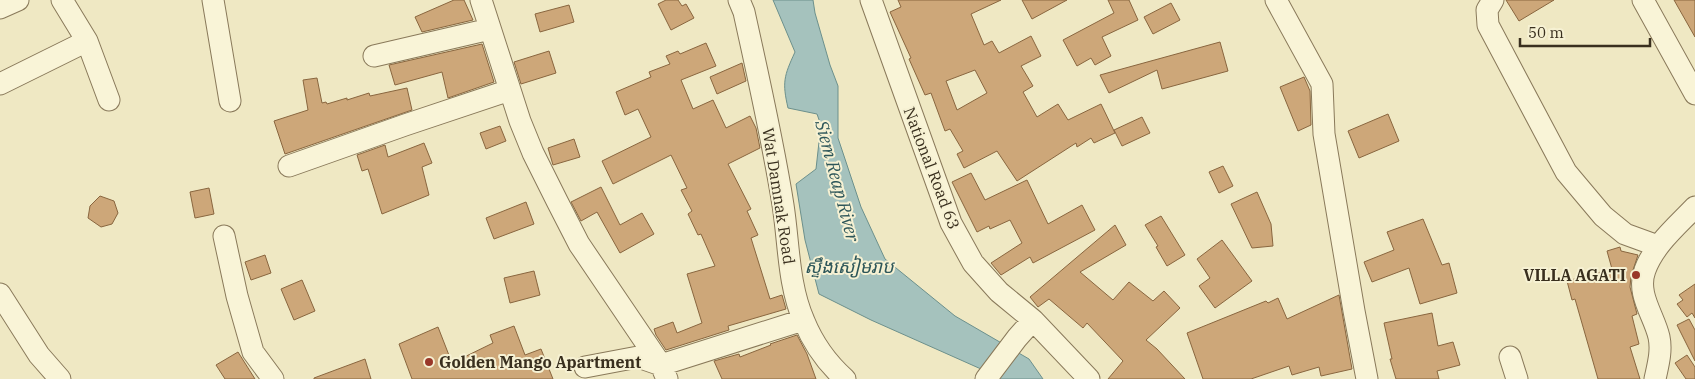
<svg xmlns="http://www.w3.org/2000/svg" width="1695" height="379" viewBox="0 0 1695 379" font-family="'IBM Plex Serif','Noto Sans Khmer',serif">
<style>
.water{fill:#a5c2bd;stroke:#6c908c}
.building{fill:#cda779;stroke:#89663f;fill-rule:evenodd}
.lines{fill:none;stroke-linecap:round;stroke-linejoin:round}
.minor-casing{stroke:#89795a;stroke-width:23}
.minor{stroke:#f9f4d7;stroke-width:21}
.poi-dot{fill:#993729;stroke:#f6f1d3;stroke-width:2}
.labels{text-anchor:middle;stroke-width:4;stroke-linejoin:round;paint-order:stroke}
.street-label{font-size:16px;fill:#392f1e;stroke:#f6f1d3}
.poi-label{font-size:16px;font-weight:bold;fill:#392f1e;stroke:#f6f1d3;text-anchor:end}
.water-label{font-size:18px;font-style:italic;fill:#2d5659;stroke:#f6f1d3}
</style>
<rect width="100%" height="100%" fill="#efe8c3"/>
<path class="water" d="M 773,0 L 813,0 L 815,13 L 830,65 L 838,86 L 838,138 L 861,207 L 885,259 L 955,316 L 1029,359 L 1043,379 L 993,379 L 990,373 L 871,320 L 819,294 L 805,240 L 796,184 L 816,169 L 819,142 L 823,131 L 817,114 L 788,108 C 782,82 784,76 795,52 Z"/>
<path class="building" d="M 454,0 L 464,0 L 473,20 L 422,32 L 415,17 Z
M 666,0 L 678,0 L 682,6 L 686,4 L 694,18 L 671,30 L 658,4 Z
M 898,0 L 1001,0 L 971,14 L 984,45 L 992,41 L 999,53 L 1031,36 L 1041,56 L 1021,66 L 1033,86 L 1023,92 L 1037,117 L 1058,104 L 1068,120 L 1101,104 L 1115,133 L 1094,143 L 1091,138 L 1077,147 L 1076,143 L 1017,181 L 997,151 L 964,168 L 957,154 L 963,151 L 950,129 L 945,131 L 931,93 L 925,95 L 909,59 L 911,58 L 890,12 L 901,7 ZM 975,70 L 987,93 L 957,110 L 946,81 Z
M 1022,0 L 1067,0 L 1032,19 Z
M 1108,0 L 1129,0 L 1138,20 L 1102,37 L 1111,56 L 1095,65 L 1091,58 L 1077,66 L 1063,40 L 1114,13 Z
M 1506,0 L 1554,0 L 1519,21 Z
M 1674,0 L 1695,0 L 1695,37 Z
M 1171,3 L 1180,20 L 1153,34 L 1144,17 Z
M 569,5 L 574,22 L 540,32 L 535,14 Z
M 1220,42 L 1228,71 L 1162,89 L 1157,70 L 1109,93 L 1100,75 Z
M 706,43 L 716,66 L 681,80 L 693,109 L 713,100 L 726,128 L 750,116 L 756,128 L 760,148 L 728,164 L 751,209 L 747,211 L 758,235 L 751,238 L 770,299 L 782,295 L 786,309 L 728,326 L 729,330 L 666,350 L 656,335 L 654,329 L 673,322 L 677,333 L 702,323 L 687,274 L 715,266 L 701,234 L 698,235 L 688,214 L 692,211 L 681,190 L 687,188 L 671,155 L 613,184 L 602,161 L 651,137 L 638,109 L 625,115 L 616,92 L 651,77 L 649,72 L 670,64 L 666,56 L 678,51 L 680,54 Z
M 482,44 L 494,82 L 448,98 L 442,72 L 395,85 L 389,65 Z
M 549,51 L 556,73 L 521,84 L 514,62 Z
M 742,63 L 746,81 L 717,94 L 710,77 Z
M 1304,77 L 1310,91 L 1311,125 L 1298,131 L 1280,87 Z
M 317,78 L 322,103 L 326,102 L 327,104 L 347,98 L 347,100 L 369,93 L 370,96 L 407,88 L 412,110 L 285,154 L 274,121 L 308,110 L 303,80 Z
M 1388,114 L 1399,141 L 1359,158 L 1348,131 Z
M 1142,117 L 1150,133 L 1122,146 L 1114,130 Z
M 500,126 L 506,141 L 486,149 L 480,133 Z
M 574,139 L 580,157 L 553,165 L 548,148 Z
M 424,143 L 432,163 L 422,167 L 429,195 L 382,214 L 368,169 L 362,171 L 357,155 L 385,145 L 388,157 Z
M 1223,166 L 1233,186 L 1219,193 L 1209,172 Z
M 971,173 L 985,200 L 1027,180 L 1048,224 L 1082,205 L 1095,230 L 1033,263 L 1030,257 L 1001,275 L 991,263 L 1022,243 L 1010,220 L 990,229 L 989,226 L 977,232 L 952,182 Z
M 601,187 L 620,225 L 642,213 L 654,234 L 620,253 L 597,212 L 581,221 L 571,202 Z
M 209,188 L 214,214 L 195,218 L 190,192 Z
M 1257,192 L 1271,224 L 1273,246 L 1252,248 L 1231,204 Z
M 100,196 L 114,201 L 118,213 L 112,224 L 101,227 L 88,218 L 90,206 Z
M 526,202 L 534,224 L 494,239 L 486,218 Z
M 1161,216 L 1185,255 L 1167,266 L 1156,247 L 1158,246 L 1145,225 Z
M 1423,219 L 1442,265 L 1449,263 L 1457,293 L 1420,304 L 1409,268 L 1372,282 L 1364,262 L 1394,250 L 1387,232 Z
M 1115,225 L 1126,245 L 1080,272 L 1113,300 L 1129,282 L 1153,301 L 1164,291 L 1180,308 L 1146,340 L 1157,349 L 1185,379 L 1108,379 L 1123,361 L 1087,323 L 1083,328 L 1049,299 L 1038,307 L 1030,297 Z
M 1222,240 L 1252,281 L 1215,308 L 1199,286 L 1210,278 L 1197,259 Z
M 1620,247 L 1621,251 L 1638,255 L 1631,276 L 1630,287 L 1637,314 L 1632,316 L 1639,344 L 1630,347 L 1640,379 L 1598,379 L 1575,299 L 1572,300 L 1567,281 L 1612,269 L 1607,251 Z
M 265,255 L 271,273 L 251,280 L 245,262 Z
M 534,271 L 540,295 L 510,303 L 504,278 Z
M 302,280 L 315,311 L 294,320 L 281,289 Z
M 1695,284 L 1695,318 L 1692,313 L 1687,317 L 1677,304 L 1683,300 L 1679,295 Z
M 1339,295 L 1352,369 L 1321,376 L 1319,367 L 1292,375 L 1289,366 L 1251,379 L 1203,379 L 1187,333 L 1266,301 L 1268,303 L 1278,298 L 1287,319 Z
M 1432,313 L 1438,346 L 1453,342 L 1460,365 L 1437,371 L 1439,379 L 1396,379 L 1390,359 L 1392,359 L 1384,323 Z
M 1689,319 L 1695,330 L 1695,361 L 1677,325 Z
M 514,326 L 525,355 L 541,349 L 553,379 L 412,379 L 399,344 L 438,327 L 452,363 L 493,343 L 490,335 Z
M 797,335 L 807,354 L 816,379 L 722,379 L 714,361 L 739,354 L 740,357 L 771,345 L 770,344 Z
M 238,352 L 255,379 L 225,379 L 216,365 Z
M 1687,355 L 1695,367 L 1695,379 L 1686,379 L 1675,363 Z
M 365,359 L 371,379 L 314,379 L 314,378 Z"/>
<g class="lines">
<defs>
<path id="minor" d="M 62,0 L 87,41 L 109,100
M 213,0 L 230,101
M 481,0 L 520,121 L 533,153 L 557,201 L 579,244 L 661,365 L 667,379
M 739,0 L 744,12 C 758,76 773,141 783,205 C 789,243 788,285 804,321 C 813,343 827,363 845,379
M 871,0 L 951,223 L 973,263 L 999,292 L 1033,320 L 1089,379
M 1276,0 L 1322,84 L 1324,134 L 1354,311 L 1367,379
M 1493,0 L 1487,10 L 1488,25 L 1566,172 L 1603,216 L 1625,234 L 1658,246
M 1643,0 L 1695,94
M 0,8 L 18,0
M 374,56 L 490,29
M 0,84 L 87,41
M 289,166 L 405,125 L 510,90
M 224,236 L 237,296 L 253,352 L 273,379
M 0,294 L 39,355 L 60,379
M 1510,357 L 1517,379
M 585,367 L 638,357 L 661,365 L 803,320
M 986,379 L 1017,338 L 1033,320
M 1655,379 C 1658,365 1662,351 1659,337 C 1654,315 1636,294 1645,270 C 1654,245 1677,226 1695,207"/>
</defs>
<use href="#minor" class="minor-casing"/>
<use href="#minor" class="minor"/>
</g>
<g class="poi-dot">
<circle cx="1636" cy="275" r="5"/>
<circle cx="429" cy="362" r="5"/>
</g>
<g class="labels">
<g class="street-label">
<text transform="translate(932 168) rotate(69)" y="6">National Road 63</text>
<text transform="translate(779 196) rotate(81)" y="6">Wat Damnak Road</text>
</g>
<g class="poi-label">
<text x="1626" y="281">VILLA AGATI</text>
<text x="439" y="368" text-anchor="start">Golden Mango Apartment</text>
</g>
<g class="water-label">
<text transform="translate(837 181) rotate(75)" y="6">Siem Reap River</text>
<text x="849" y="273">ស្ទឹងសៀមរាប</text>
</g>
</g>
<path d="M1520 38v8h130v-8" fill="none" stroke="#392f1e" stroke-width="2.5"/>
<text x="1528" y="38" font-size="15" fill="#392f1e" stroke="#f6f1d3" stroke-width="4" paint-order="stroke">50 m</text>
</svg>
